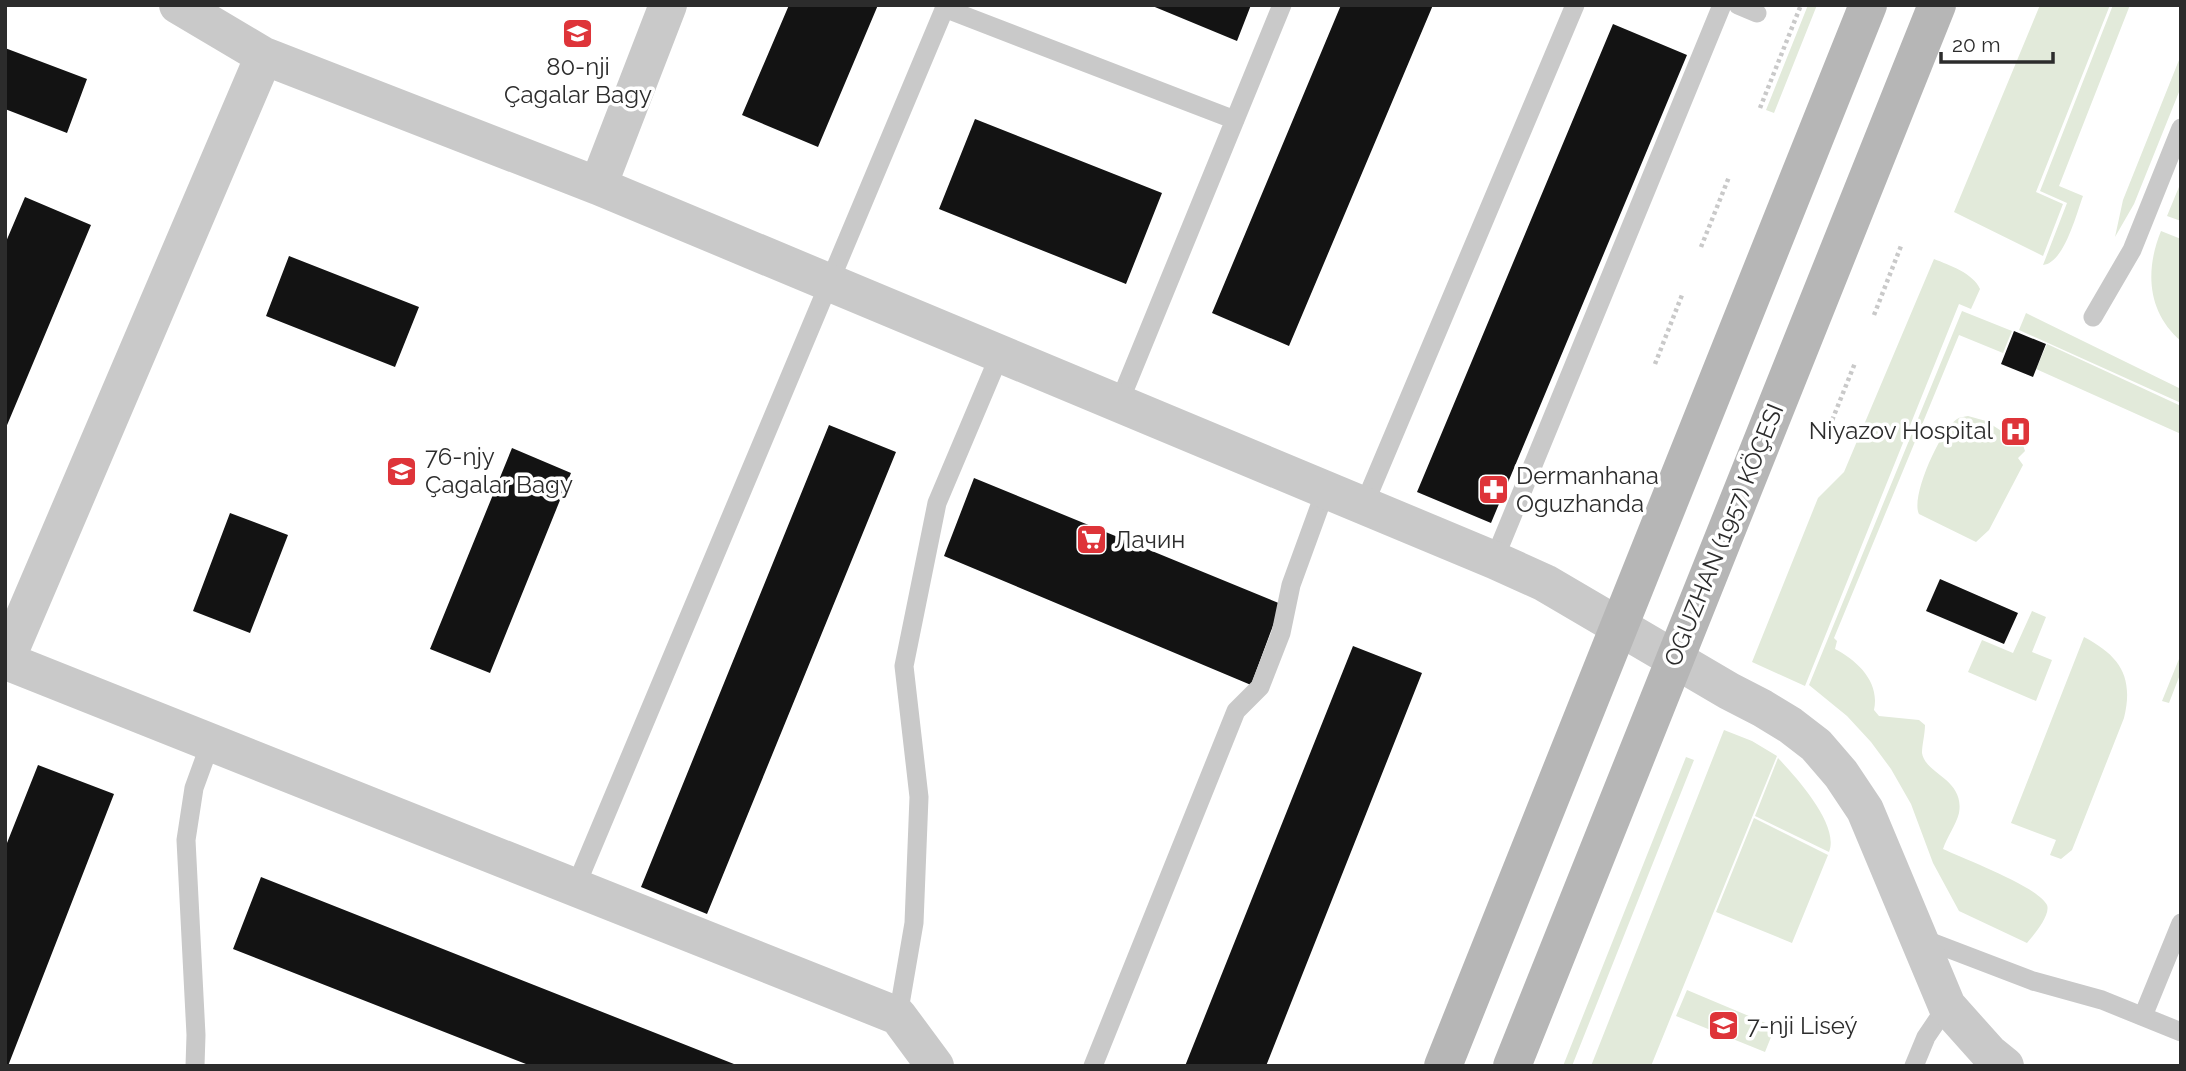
<svg xmlns="http://www.w3.org/2000/svg" width="2186" height="1071" viewBox="0 0 2186 1071" font-family="Raleway,sans-serif">
<style>
.green{fill:#e2eada}
.building{fill:#131313}
.lines{fill:none;stroke-linecap:round;stroke-linejoin:round}
.path{stroke:#c9c9c9;stroke-width:4.5;stroke-dasharray:3.5 3.5;stroke-linecap:butt}
.lane{stroke:#c9c9c9;stroke-width:19}
.street{stroke:#c9c9c9;stroke-width:38}
.secondary{stroke:#b6b6b6;stroke-width:38}
.labels{text-anchor:middle;stroke-width:7;stroke-linejoin:round;paint-order:stroke}
.poi-label{font-size:24px;fill:#2c2c2c;stroke:#fff;text-anchor:start}
.street-label{font-size:24px;fill:#2c2c2c;stroke:#fff}
</style>
<rect width="100%" height="100%" fill="#fff"/>
<path class="green" d="M 1808,5 L 1817,5 L 1774,113 L 1766,110 Z
M 2040,5 L 2110,5 L 2036,192 L 2063,204 L 2043,256 L 1954,212 Z
M 2113,5 L 2130,5 L 2059,186 L 2083,196 C 2076,215 2064,263 2043,265 L 2067,203 L 2040,191 Z
M 2181,55 L 2181,87 L 2134,204 L 2115,237 L 2123,200 Z
M 2181,182 L 2181,221 L 2167,216 Z
M 2161,231 L 2181,239 L 2181,341 C 2147,312 2145,270 2161,231 Z
M 1934,259 C 1949,265 1973,273 1980,289 L 1971,309 L 1959,304 L 1805,686 L 1752,662 L 1818,498 L 1844,472 Z
M 1962,311 L 2012,331 L 2003,353 L 1959,335 L 1834,638 L 1837,641 L 1835,649 C 1858,661 1880,682 1874,710 L 1879,716 L 1919,720 L 1925,725 C 1925,734 1922,745 1922,753 C 1925,774 1965,779 1959,813 C 1956,825 1947,837 1943,849 C 1964,859 2039,887 2047,905 C 2051,915 2033,936 2027,943 L 1959,911 L 1933,863 L 1911,804 L 1891,769 L 1871,742 L 1847,716 L 1809,685 Z
M 2026,313 L 2181,389 L 2181,403 L 2019,330 Z
M 2047,344 L 2181,406 L 2181,434 L 2036,369 Z
M 1968,416 L 1986,421 L 2023,445 L 2025,451 L 2018,458 L 2023,465 L 1989,530 L 1976,542 L 1919,514 C 1910,497 1941,429 1957,419 C 1960,417 1964,417 1968,416 Z
M 2032,611 L 2046,617 L 2032,652 L 2052,660 L 2036,701 L 1968,672 L 1982,640 L 2013,653 Z
M 2084,637 C 2120,656 2134,677 2124,718 L 2072,850 L 2061,859 L 2050,855 L 2056,840 L 2011,823 Z
M 2181,654 L 2181,672 L 2169,703 L 2162,701 Z
M 1724,730 L 1752,741 L 1777,756 L 1651,1066 L 1591,1066 Z
M 1686,757 L 1694,760 L 1572,1066 L 1563,1066 Z
M 1778,758 C 1796,777 1840,825 1829,852 L 1755,816 Z
M 1754,818 L 1828,855 L 1792,943 L 1716,912 Z
M 1687,990 L 1775,1027 L 1765,1052 L 1676,1016 Z"/>
<path class="building" d="M 789,5 L 878,5 L 818,147 L 742,115 Z
M 1150,5 L 1251,5 L 1237,41 Z
M 1341,5 L 1433,5 L 1289,346 L 1212,313 Z
M 1613,24 L 1687,55 L 1491,523 L 1417,492 Z
M 5,48 L 87,79 L 67,133 L 5,109 Z
M 975,119 L 1162,193 L 1126,284 L 939,209 Z
M 25,197 L 91,225 L 5,430 L 5,244 Z
M 289,256 L 419,307 L 395,367 L 266,316 Z
M 2014,331 L 2046,344 L 2033,377 L 2001,364 Z
M 829,425 L 896,452 L 707,914 L 641,887 Z
M 512,448 L 571,473 L 490,673 L 430,649 Z
M 974,478 L 1281,604 L 1251,685 L 944,556 Z
M 230,513 L 288,535 L 250,633 L 193,611 Z
M 1940,579 L 2018,613 L 2004,644 L 1926,611 Z
M 1353,646 L 1422,673 L 1266,1066 L 1185,1066 Z
M 38,765 L 114,794 L 8,1066 L 5,1066 L 5,848 Z
M 261,877 L 534,985 L 739,1066 L 531,1066 L 233,949 Z"/>
<g class="lines">
<path class="path" d="M 1760,108 L 1801,5
M 1701,247 L 1729,177
M 1874,315 L 1901,246
M 1655,364 L 1682,295
M 1827,433 L 1855,363"/>
<path class="lane" d="M 1738,5 L 1757,13
M 944,8 L 1235,120
M 2093,317 L 2132,250 L 2181,128
M 1119,403 L 1282,5
M 1364,505 L 1575,5
M 1494,560 L 1722,5
M 575,888 L 946,5
M 1918,937 L 2033,981 L 2102,1000 L 2181,1032
M 898,1016 L 914,923 L 919,797 L 904,666 L 937,503 L 1000,354
M 2143,1016 L 2181,923
M 195,1066 L 196,1035 L 186,840 L 194,788 L 210,744
M 1093,1066 L 1236,711 L 1260,687 L 1281,633 L 1291,585 L 1326,489
M 1914,1066 L 1926,1037 L 1947,1006"/>
<path class="street" d="M 178,5 L 264,56 L 598,186 L 1494,560 L 1545,583 L 1729,691 L 1762,708 L 1790,725 L 1816,745 L 1841,774 L 1865,810 L 1947,1006 L 1989,1053 L 2005,1066
M 598,186 L 668,5
M 6,661 L 898,1016 L 935,1066
M 5,662 L 264,56"/>
<path class="secondary" d="M 1443,1066 L 1868,5
M 1512,1066 L 1937,5"/>
</g>
<defs>
<symbol id="school-square" viewBox="-11 -11 22 22"><rect x="-9" y="-9" width="18" height="18" rx="4" fill="#de3439" stroke="#fff"/><path d="M0-5L7-2L0 1L-7-2ZM-4 1L0 2.5L4 1V4Q0 6-4 4Z" fill="#fff"/></symbol>
<symbol id="hospital-square" viewBox="-11 -11 22 22"><rect x="-9" y="-9" width="18" height="18" rx="4" fill="#de3439" stroke="#fff"/><path d="M-5-5h3v3.5h4V-5h3V5h-3V1.5h-4V5h-3Z" fill="#fff"/></symbol>
<symbol id="pharmacy-square" viewBox="-11 -11 22 22"><rect x="-9" y="-9" width="18" height="18" rx="4" fill="#de3439" stroke="#fff"/><path d="M-2-6h4v4h4v4h-4v4h-4v-4h-4v-4h4Z" fill="#fff"/></symbol>
<symbol id="supermarket-square" viewBox="-11 -11 22 22"><rect x="-9" y="-9" width="18" height="18" rx="4" fill="#de3439" stroke="#fff"/><path d="M-6-5.5h2.5l.6 2H6L4.5 2H-2.5L-4.4-4H-6ZM-1.5 3.2a1.3 1.3 0 1 0 .1 0ZM3 3.2a1.3 1.3 0 1 0 .1 0Z" fill="#fff"/></symbol>
</defs>
<g fill-rule="evenodd">
<use href="#school-square" x="560" y="16" width="35" height="35"/>
<use href="#hospital-square" x="1998" y="414" width="35" height="35"/>
<use href="#school-square" x="384" y="454" width="35" height="35"/>
<use href="#pharmacy-square" x="1476" y="472" width="35" height="35"/>
<use href="#supermarket-square" x="1074" y="522" width="35" height="35"/>
<use href="#school-square" x="1706" y="1008" width="35" height="35"/>
</g>
<g class="labels">
<g class="poi-label">
<text x="578" y="75" text-anchor="middle">80-nji<tspan x="578" dy="28">Çagalar Bagy</tspan></text>
<text x="1993" y="439" text-anchor="end">Niyazov Hospital</text>
<text x="425" y="465">76-njy<tspan x="425" dy="28">Çagalar Bagy</tspan></text>
<text x="1516" y="484">Dermanhana<tspan x="1516" dy="28">Oguzhanda</tspan></text>
<text x="1114" y="548">Лачин</text>
<text x="1747" y="1034">7-nji Liseý</text>
</g>
<g class="street-label">
<text transform="translate(1724 535) rotate(-68)" y="8">OGUZHAN (1957) KÖÇESI</text>
</g>
</g>
<rect width="2186" height="1071" fill="none" stroke="#2c2c2c" stroke-width="14"/>
<path d="M1941 52v10h112v-10" fill="none" stroke="#2c2c2c" stroke-width="3.5"/>
<text x="1952" y="52" font-size="21" fill="#2c2c2c" stroke="#ffffff" stroke-width="5" paint-order="stroke">20 m</text>
</svg>
